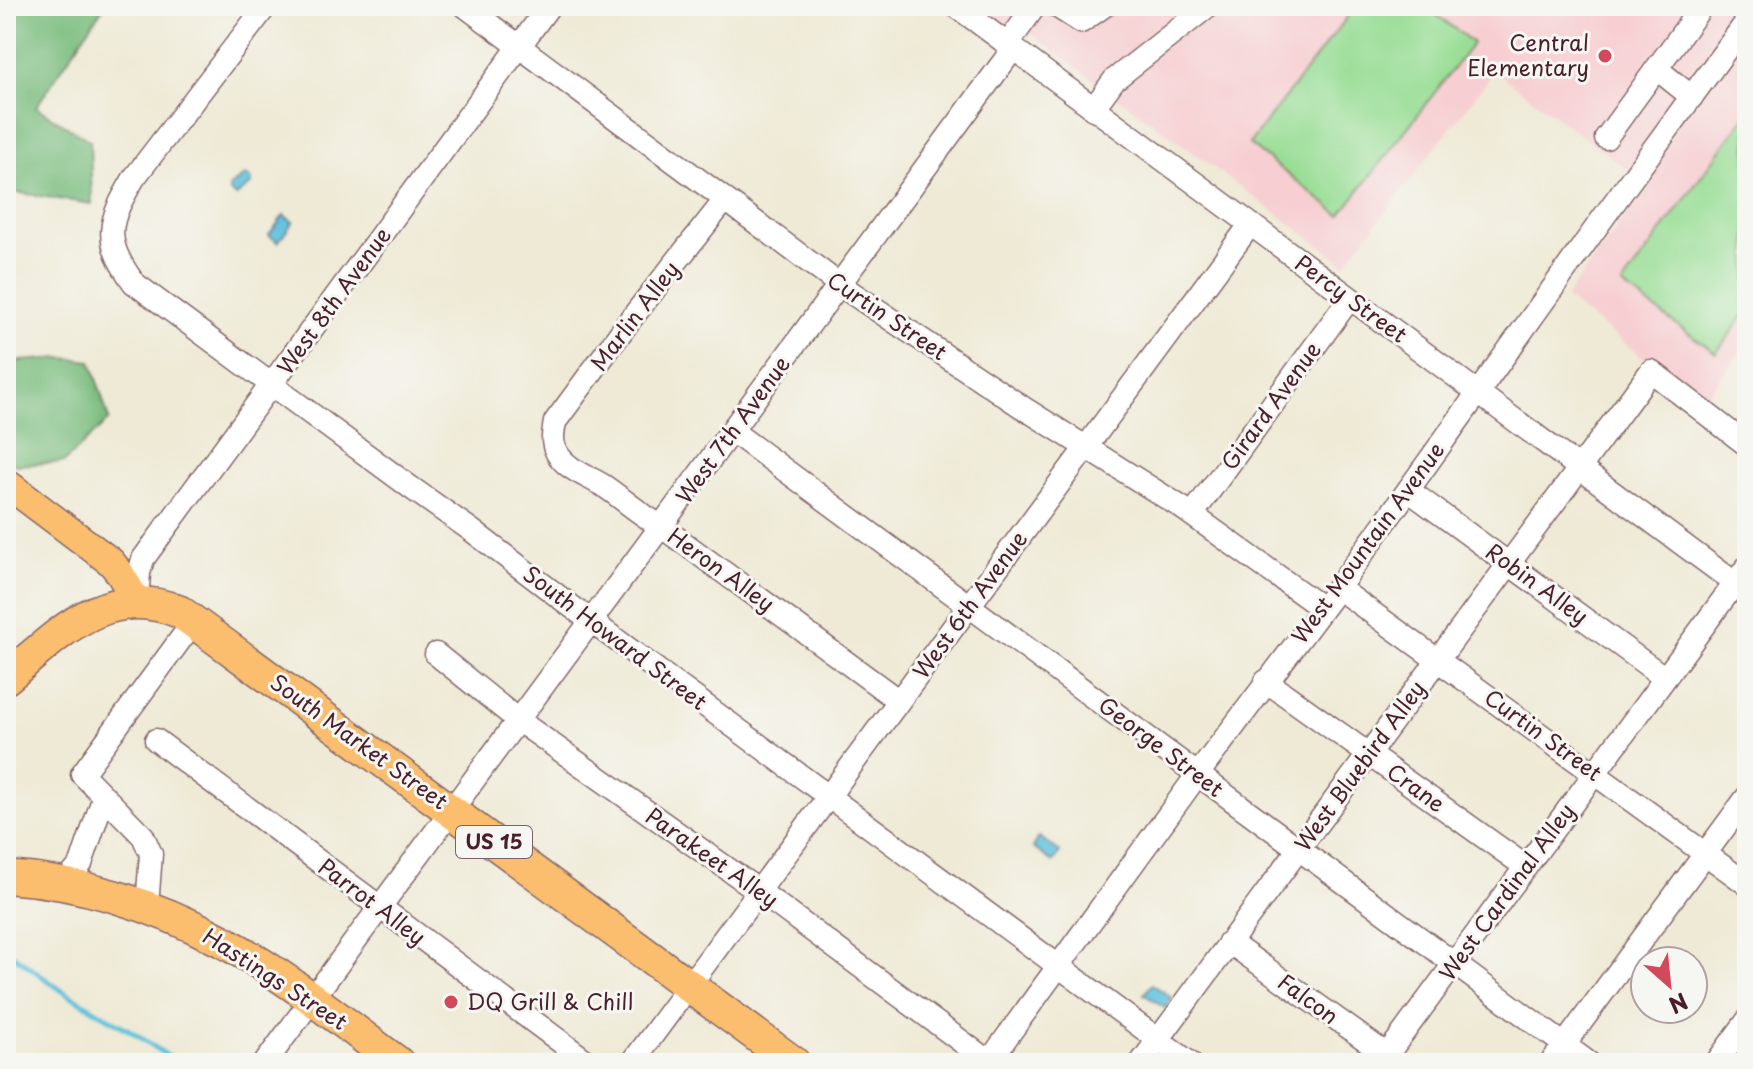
<svg xmlns="http://www.w3.org/2000/svg" width="1753" height="1069" viewBox="0 0 1753 1069" font-family="'Playpen Sans',sans-serif">
<style>
.built{fill:#f7cfd2}
.green{fill:#9ade96;stroke:#727e60;stroke-width:2}
.forest{fill:#7bbd7f;stroke:#626e55;stroke-width:2}
.water{fill:#5fc1dd;stroke:#547084;stroke-width:2}
.lines{fill:none;stroke-linecap:round;stroke-linejoin:round}
.stream{stroke:#5fc1dd;stroke-width:5}
.minor-casing{stroke:#846667;stroke-width:25}
.major-casing{stroke:#846667;stroke-width:31}
.highway-casing{stroke:#846667;stroke-width:35}
.minor{stroke:#fff;stroke-width:22}
.major{stroke:#fbbe6e;stroke-width:28}
.highway{stroke:#fbbe6e;stroke-width:32}
.poi-dot{fill:#d1495b;stroke:#f6f6f2;stroke-width:3}
.labels{text-anchor:middle;stroke-width:6;stroke-linejoin:round;paint-order:stroke}
.shield{fill:#f6f6f2;stroke:#7e6067;stroke-width:2}
.shield-label{font-size:20px;font-weight:bold;fill:#4a1f2b}
.poi-label{font-size:22px;fill:#4a1f2b;stroke:#f6f6f2;text-anchor:end}
.street-label{font-size:22px;fill:#4a1f2b;stroke:#f6f6f2}
</style>
<rect width="100%" height="100%" fill="#f6f6f2"/>
<filter id="ink" filterUnits="userSpaceOnUse"><feTurbulence type="fractalNoise" baseFrequency=".0125" numOctaves="2"/><feDisplacementMap in="SourceGraphic" scale="16" xChannelSelector="R" yChannelSelector="G"/><feConvolveMatrix kernelMatrix="1 2 1 2 8 2 1 2 1" color-interpolation-filters="sRGB"/></filter>
<filter id="wash" filterUnits="userSpaceOnUse"><feTurbulence type="fractalNoise" baseFrequency=".006" numOctaves="4" result="noise"/><feDisplacementMap in="SourceGraphic" scale="32" xChannelSelector="R" yChannelSelector="G"/><feGaussianBlur stdDeviation="1.8" result="paint"/><feColorMatrix in="noise" values="0 0 0 0 0 0 0 0 0 0 0 0 0 0 0 0 0 1.4 0 .05"/><feComposite in="paint" operator="in"/></filter>
<g filter="url(#wash)">
<rect width="100%" height="100%" fill="#efead6"/>
<path class="built" d="M 975,6 L 1747,6 L 1747,342 L 1702,403 L 1565,298 L 1648,185 L 1495,71 L 1345,264 L 1015,22 L 1001,25 Z"/>
<path class="green" d="M 1356,6 L 1425,6 L 1473,43 L 1340,215 L 1249,144 Z
M 1747,114 L 1747,311 L 1716,353 L 1622,285 Z"/>
<path class="forest" d="M 6,6 L 104,6 L 36,107 L 90,141 L 92,204 L 6,191 Z
M 63,358 L 91,361 L 109,420 L 64,462 L 16,465 L 6,459 L 6,362 Z"/>
<path class="water" d="M 246,175 L 252,180 L 252,184 L 236,196 L 232,194 L 229,190 L 230,186 Z
M 284,215 L 293,222 L 278,242 L 269,235 Z
M 1039,837 L 1060,852 L 1053,862 L 1033,848 Z
M 1152,984 L 1172,998 L 1165,1008 L 1144,994 Z"/>
<g class="lines">
<path class="stream" d="M 6,950 L 61,990 L 134,1033 L 178,1063"/>
</g>
</g>
<g filter="url(#ink)">
<g class="lines">
<defs>
<path id="minor" d="M 266,6 L 134,178 C 108,222 102,239 134,283 L 410,487 L 471,530 L 592,622 L 1190,1063
M 465,6 L 840,285 L 1022,407 L 1181,507 L 1322,608
M 956,6 L 1747,592
M 1056,6 L 1081,22 L 1104,6
M 1007,45 L 1035,6
M 1657,69 L 1692,97
M 1093,109 L 1114,80 L 1208,6
M 1606,138 L 1702,6
M 725,200 L 627,324 L 555,422 C 553,433 551,443 557,453 C 567,470 588,476 604,486 C 623,499 641,515 662,527 L 899,701
M 732,431 L 1589,1063
M 1408,490 L 1665,678
M 1192,515 L 1350,298
M 1338,588 L 1747,884
M 137,602 L 139,573 L 143,559 L 549,6
M 436,654 L 519,721 L 759,891 L 989,1062
M 1266,681 L 1526,867
M 156,740 L 589,1063
M 64,884 L 81,864 L 104,796
M 147,906 L 151,854 L 143,836 L 82,774 L 194,621
M 1229,942 L 1387,1055
M 265,1063 L 1013,49
M 632,1063 L 1250,225
M 988,1063 L 1198,774 L 1338,588 L 1608,211 L 1747,21
M 1141,1063 L 1651,371 L 1747,445
M 1381,1063 L 1747,567
M 1551,1063 L 1747,797
M 1716,1063 L 1747,1021"/>
<path id="major" d="M 6,483 L 111,562 L 119,572 L 137,602"/>
<path id="highway" d="M 6,678 C 59,634 106,581 180,612 L 794,1063
M 6,877 C 82,882 155,905 222,941 C 284,974 341,1021 398,1063"/>
</defs>
<use href="#minor" class="minor-casing"/>
<use href="#major" class="major-casing"/>
<use href="#highway" class="highway-casing"/>
<use href="#minor" class="minor"/>
<use href="#major" class="major"/>
<use href="#highway" class="highway"/>
</g>
</g>
<g class="poi-dot">
<circle cx="1605" cy="56" r="8"/>
<circle cx="451" cy="1002" r="8"/>
</g>
<g class="labels">
<rect class="shield" x="456" y="826" width="76" height="32" rx="6"/>
<g class="shield-label">
<text x="494" y="849">US 15</text>
</g>
<g class="poi-label">
<text x="1589" y="51">Central<tspan x="1589" dy="25">Elementary</tspan></text>
<text x="467" y="1010" text-anchor="start">DQ Grill &amp; Chill</text>
</g>
<g class="street-label">
<text transform="translate(1351 299) rotate(36)" y="8">Percy Street</text>
<text transform="translate(334 301) rotate(-54)" y="8">West 8th Avenue</text>
<text transform="translate(635 316) rotate(-53)" y="8">Marlin Alley</text>
<text transform="translate(887 316) rotate(34)" y="8">Curtin Street</text>
<text transform="translate(1271 406) rotate(-54)" y="8">Girard Avenue</text>
<text transform="translate(733 430) rotate(-54)" y="8">West 7th Avenue</text>
<text transform="translate(1368 543) rotate(-54)" y="8">West Mountain Avenue</text>
<text transform="translate(721 570) rotate(36)" y="8">Heron Alley</text>
<text transform="translate(1537 584) rotate(36)" y="8">Robin Alley</text>
<text transform="translate(970 605) rotate(-54)" y="8">West 6th Avenue</text>
<text transform="translate(615 638) rotate(37)" y="8">South Howard Street</text>
<text transform="translate(1543 735) rotate(36)" y="8">Curtin Street</text>
<text transform="translate(359 742) rotate(36)" y="8">South Market Street</text>
<text transform="translate(1161 747) rotate(37)" y="8">George Street</text>
<text transform="translate(1360 766) rotate(-54)" y="8">West Bluebird Alley</text>
<text transform="translate(1416 788) rotate(36)" y="8">Crane</text>
<text transform="translate(712 858) rotate(35)" y="8">Parakeet Alley</text>
<text transform="translate(1507 892) rotate(-54)" y="8">West Cardinal Alley</text>
<text transform="translate(372 902) rotate(37)" y="8">Parrot Alley</text>
<text transform="translate(275 979) rotate(33)" y="8">Hastings Street</text>
<text transform="translate(1308 999) rotate(36)" y="8">Falcon</text>
</g>
</g>
<rect width="1753" height="1069" fill="none" stroke="#f6f6f2" stroke-width="32"/>
<g transform="translate(1669 985) rotate(153)"><circle r="38" fill="#f6f6f2" stroke="#b1a0a2" stroke-width="2"/>
<path d="M0-6L14 30L0 20L-14 30Z" fill="#d1495b"/>
<text y="-12" font-size="22" font-weight="bold" text-anchor="middle" fill="#4a1f2b">N</text>
</g>
</svg>
